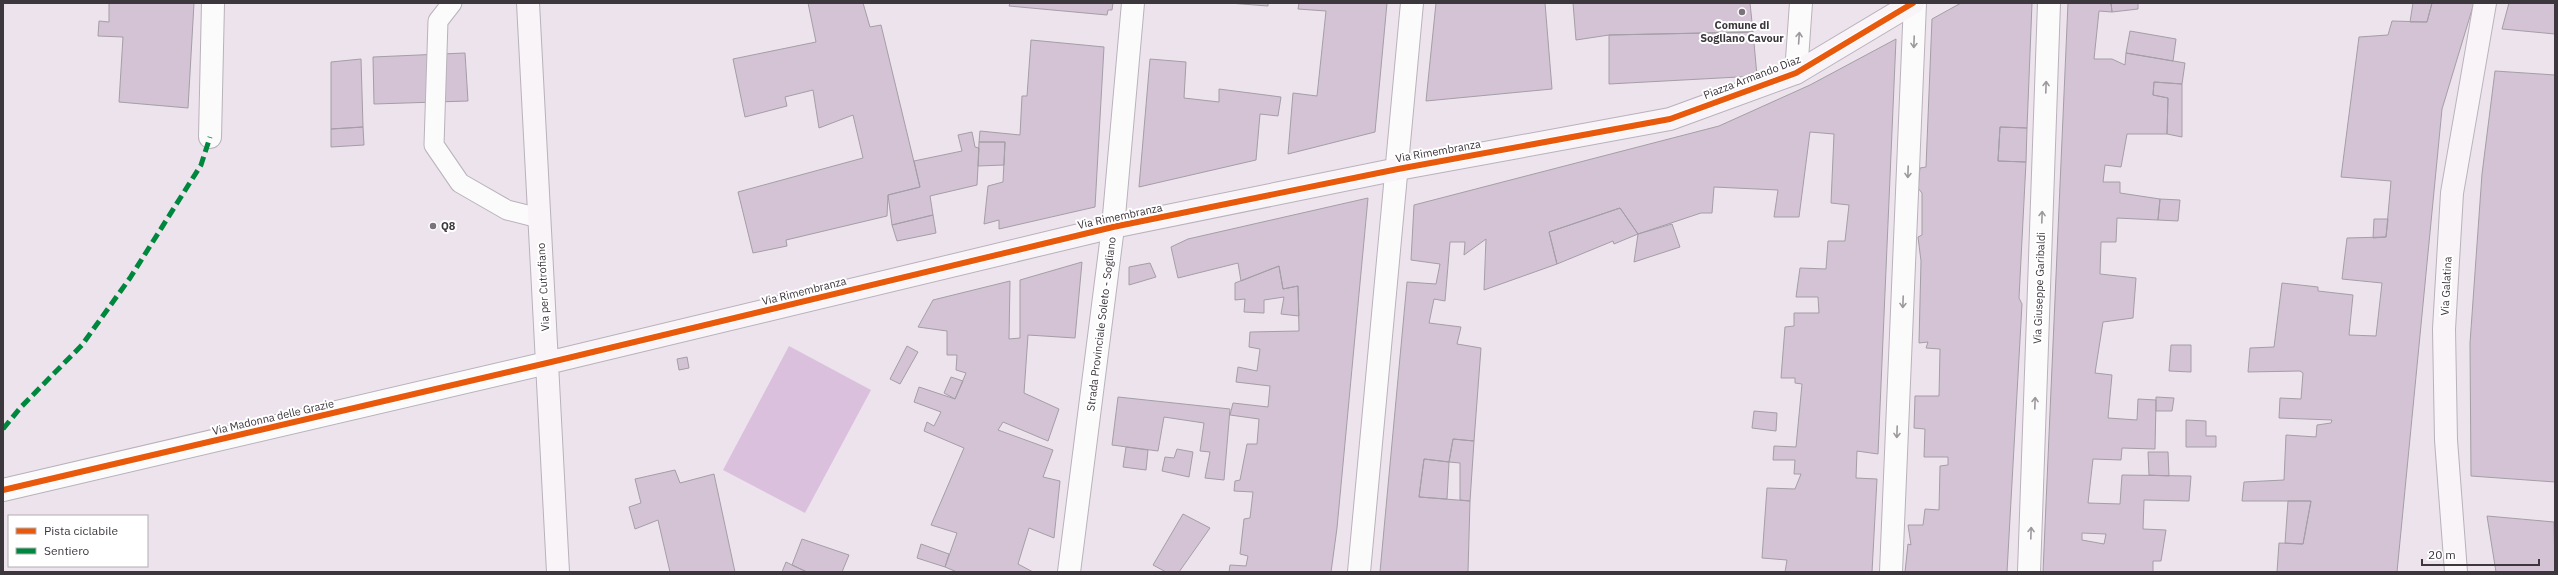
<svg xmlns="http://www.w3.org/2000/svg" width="2558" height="575" viewBox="0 0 2558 575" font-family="'IBM Plex Sans',sans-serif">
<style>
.green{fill:#dbc0dd}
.building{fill:#d3c3d5;stroke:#a59ea6;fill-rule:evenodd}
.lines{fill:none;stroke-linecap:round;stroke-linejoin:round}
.lane-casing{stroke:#b9b2ba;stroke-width:21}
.street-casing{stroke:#b9b2ba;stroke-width:24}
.secondary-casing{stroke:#b9b2ba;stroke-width:24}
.lane{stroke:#fcfbfc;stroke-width:19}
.street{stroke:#fcfbfc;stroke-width:22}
.secondary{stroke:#f8f4f8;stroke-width:22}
.quiet{stroke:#00873e;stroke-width:5;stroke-dasharray:10 5;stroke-linecap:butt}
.cycleway-casing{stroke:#fff;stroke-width:8}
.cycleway{stroke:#e8590c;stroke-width:6}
.oneway{stroke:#9c989c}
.poi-dot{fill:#7a737b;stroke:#fff;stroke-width:1.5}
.labels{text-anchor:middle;stroke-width:4;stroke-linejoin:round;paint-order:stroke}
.poi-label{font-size:11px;font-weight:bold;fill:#3c363d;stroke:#fff}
.street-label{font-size:11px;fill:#3c363d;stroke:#fff}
</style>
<rect width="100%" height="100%" fill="#ece3ed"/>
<path class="green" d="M 789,346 L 871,390 L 805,513 L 723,470 Z"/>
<path class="building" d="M 109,3 L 194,3 L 188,108 L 119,102 L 123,37 L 98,36 L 99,21 L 109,22 Z
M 808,3 L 863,3 L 870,27 L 881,25 L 920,187 L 888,195 L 887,216 L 786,240 L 787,246 L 753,253 L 738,192 L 863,158 L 853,115 L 819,128 L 813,90 L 785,97 L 787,106 L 745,117 L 733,59 L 816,42 Z
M 1010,3 L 1113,3 L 1112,10 L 1108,10 L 1107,15 L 1009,6 Z
M 1229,3 L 1268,3 L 1268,6 Z
M 1299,3 L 1387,3 L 1375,132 L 1288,154 L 1293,93 L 1317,96 L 1326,11 L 1298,9 Z
M 1436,3 L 1545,3 L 1552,89 L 1426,101 Z
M 1573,3 L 1750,3 L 1753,32 L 1609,35 L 1576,40 Z
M 1961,3 L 2032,3 L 2027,128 L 2000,127 L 1998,161 L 2026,162 L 2019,298 L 2022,304 L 2007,572 L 1905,572 L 1908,544 L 1911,545 L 1908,525 L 1923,525 L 1925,509 L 1939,510 L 1940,466 L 1948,465 L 1948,457 L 1924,457 L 1925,429 L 1914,428 L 1915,396 L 1939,396 L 1940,349 L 1926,348 L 1928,342 L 1919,343 L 1921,261 L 1918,237 L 1922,235 L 1922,193 L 1918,188 L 1920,168 L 1926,167 L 1932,19 Z
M 2068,3 L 2111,3 L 2112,12 L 2099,11 L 2094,59 L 2112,59 L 2125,65 L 2126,53 L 2185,63 L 2182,84 L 2154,82 L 2153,95 L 2168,98 L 2167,134 L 2127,134 L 2121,167 L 2105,165 L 2103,182 L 2120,182 L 2120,193 L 2160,199 L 2158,220 L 2117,218 L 2116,242 L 2101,242 L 2100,274 L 2136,278 L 2133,318 L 2103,322 L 2095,373 L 2112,375 L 2108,418 L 2137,420 L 2138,399 L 2156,400 L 2155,449 L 2122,448 L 2121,460 L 2093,459 L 2088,503 L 2120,504 L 2122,475 L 2191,476 L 2189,501 L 2144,500 L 2143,529 L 2166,530 L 2161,561 L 2153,561 L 2153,572 L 2043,572 ZM 2082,533 L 2106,534 L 2104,544 L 2082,540 Z
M 2111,3 L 2138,3 L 2138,9 L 2112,12 Z
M 2413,3 L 2432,3 L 2427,22 L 2410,22 Z
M 2432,3 L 2474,3 L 2442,109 L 2397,572 L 2277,572 L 2279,543 L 2303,544 L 2311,501 L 2242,501 L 2244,482 L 2284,480 L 2286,435 L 2316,437 L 2317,425 L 2331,423 L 2332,420 L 2279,418 L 2280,398 L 2301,399 L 2303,373 L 2300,371 L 2248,372 L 2250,348 L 2274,347 L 2282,283 L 2318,287 L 2318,291 L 2353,295 L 2349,335 L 2376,336 L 2382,283 L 2342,279 L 2347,238 L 2386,237 L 2391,181 L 2341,177 L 2359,37 L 2388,35 L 2392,21 L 2427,22 Z
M 2509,3 L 2555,3 L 2555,34 L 2502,29 Z
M 2130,31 L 2176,39 L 2173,61 L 2126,53 Z
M 1753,32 L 1757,76 L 1609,84 L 1609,35 Z
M 1896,39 L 1878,454 L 1857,451 L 1856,478 L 1877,479 L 1872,572 L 1785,572 L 1787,560 L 1762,558 L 1767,488 L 1795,489 L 1801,474 L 1794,474 L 1795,460 L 1773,460 L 1774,446 L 1796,447 L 1802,384 L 1795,383 L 1795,378 L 1781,378 L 1785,327 L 1794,326 L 1794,313 L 1819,313 L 1818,297 L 1796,297 L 1800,268 L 1826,269 L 1828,241 L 1845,241 L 1849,205 L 1831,203 L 1834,134 L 1810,132 L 1799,217 L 1774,217 L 1778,190 L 1714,187 L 1712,213 L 1701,213 L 1638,234 L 1620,208 L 1549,232 L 1557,264 L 1484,290 L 1486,239 L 1464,255 L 1465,242 L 1450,242 L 1445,301 L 1434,299 L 1429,323 L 1461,327 L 1457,344 L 1481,348 L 1474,441 L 1453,439 L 1449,462 L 1424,459 L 1419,497 L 1470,501 L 1468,572 L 1380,572 L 1407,282 L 1436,284 L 1440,264 L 1411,260 L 1414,205 L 1719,126 L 1810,85 Z
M 1031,40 L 1104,47 L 1095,207 L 999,229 L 999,220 L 984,224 L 988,186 L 1003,182 L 1005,142 L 979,142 L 980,131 L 1020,135 L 1022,96 L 1027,96 Z
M 465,53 L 468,101 L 374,104 L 373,57 Z
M 361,59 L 363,127 L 331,129 L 331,62 Z
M 1150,59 L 1186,62 L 1184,98 L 1219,102 L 1219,89 L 1281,97 L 1278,116 L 1260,114 L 1256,160 L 1139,187 Z
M 2495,71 L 2555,75 L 2555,482 L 2471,476 L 2470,343 L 2482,174 Z
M 2154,82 L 2182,84 L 2182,137 L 2167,134 L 2168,98 L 2153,95 Z
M 363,127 L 364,145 L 331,147 L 331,129 Z
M 2000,127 L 2027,128 L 2026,162 L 1998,161 Z
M 972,132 L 975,147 L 979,148 L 977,185 L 930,196 L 933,215 L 892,225 L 888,195 L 920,187 L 914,161 L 962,151 L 958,135 Z
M 979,142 L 1005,142 L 1004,165 L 978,166 Z
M 1368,198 L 1337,528 L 1331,572 L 1229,572 L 1230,565 L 1246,566 L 1248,556 L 1240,554 L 1244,519 L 1250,518 L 1253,492 L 1234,491 L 1235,481 L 1240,480 L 1247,444 L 1257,444 L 1259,419 L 1230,415 L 1233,403 L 1268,407 L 1270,386 L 1236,382 L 1238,367 L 1257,371 L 1260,349 L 1249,347 L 1250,332 L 1299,331 L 1298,286 L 1283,289 L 1279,266 L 1241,281 L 1238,263 L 1178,278 L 1171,247 L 1188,239 Z
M 2160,199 L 2180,200 L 2178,221 L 2158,220 Z
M 1620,208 L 1638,234 L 1614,244 L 1613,241 L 1557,264 L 1549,232 Z
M 933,215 L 936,233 L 897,241 L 892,225 Z
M 2374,219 L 2388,219 L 2386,237 L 2373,238 Z
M 1672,224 L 1680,247 L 1634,262 L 1638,234 Z
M 1082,262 L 1075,338 L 1028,335 L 1024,393 L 1059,409 L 1048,441 L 1003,422 L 998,430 L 1053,450 L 1043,477 L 1060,481 L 1054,538 L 1029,528 L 1018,564 L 1033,572 L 957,572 L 945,567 L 957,533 L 931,525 L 964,448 L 924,431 L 927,422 L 934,426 L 941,412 L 914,402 L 919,387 L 955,399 L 966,373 L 956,370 L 957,355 L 947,355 L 947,331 L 918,327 L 933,300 L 1010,281 L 1009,339 L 1020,338 L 1020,280 Z
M 1150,263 L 1156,277 L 1129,285 L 1129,267 Z
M 1279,266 L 1283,289 L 1298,286 L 1299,316 L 1281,314 L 1284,297 L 1264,300 L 1264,313 L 1244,312 L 1245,299 L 1235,300 L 1235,283 Z
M 2171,345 L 2191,345 L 2191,372 L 2169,371 Z
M 907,346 L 918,352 L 900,384 L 890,379 Z
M 687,357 L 689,368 L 679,370 L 677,359 Z
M 951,377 L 963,381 L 955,399 L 944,393 Z
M 1118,397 L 1230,409 L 1224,480 L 1205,478 L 1210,452 L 1200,451 L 1204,423 L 1164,417 L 1158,451 L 1112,445 Z
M 2156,397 L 2174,398 L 2172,411 L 2156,411 Z
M 1754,411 L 1777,413 L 1776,431 L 1752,428 Z
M 2186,420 L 2206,421 L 2206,436 L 2216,436 L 2216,447 L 2186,447 Z
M 1453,439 L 1474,441 L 1470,501 L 1460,500 L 1460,463 L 1449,462 Z
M 1126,447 L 1148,450 L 1146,470 L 1123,467 Z
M 1177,449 L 1193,452 L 1189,477 L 1162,471 L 1165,457 L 1174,458 Z
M 2148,452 L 2168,452 L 2169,476 L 2149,475 Z
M 1424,459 L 1449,462 L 1447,499 L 1419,497 Z
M 675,470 L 680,483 L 714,474 L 735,572 L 670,572 L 658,520 L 635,529 L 629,507 L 641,503 L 635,479 Z
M 2288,501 L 2311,501 L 2303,544 L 2285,543 Z
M 1183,514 L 1210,528 L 1179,572 L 1166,572 L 1153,565 Z
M 2487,516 L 2554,522 L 2555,572 L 2496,572 Z
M 802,539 L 849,555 L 842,572 L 807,572 L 792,565 Z
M 921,544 L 949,554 L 945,567 L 917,558 Z
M 786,562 L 792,565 L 807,572 L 782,572 Z"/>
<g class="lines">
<defs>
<path id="lane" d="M 452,3 L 438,21 L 434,145 L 460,183 L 507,210 L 539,218"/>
<path id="street" d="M 1796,73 L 1801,3
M 210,137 L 213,3
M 3,490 L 547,363
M 1069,572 L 1113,227 L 1133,3
M 1359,572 L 1412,3
M 1891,572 L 1915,3
M 2029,572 L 2049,3"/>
<path id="secondary" d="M 528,3 L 558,572
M 547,363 L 1113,227 L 1398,169 L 1670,119 L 1796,73 L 1913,3
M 2456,572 L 2446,440 L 2444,329 L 2452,193 L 2485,3"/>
</defs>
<use href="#lane" class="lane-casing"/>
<use href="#street" class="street-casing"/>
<use href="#secondary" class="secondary-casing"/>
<use href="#lane" class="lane"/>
<use href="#street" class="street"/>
<use href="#secondary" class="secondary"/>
<path class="quiet" d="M 3,429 L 21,407 L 82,345 L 130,278 L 201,165 L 210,137"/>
<defs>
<path id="cycleway" d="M 3,490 L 547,363 L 1113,227 L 1398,169 L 1670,119 L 1796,73 L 1913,3"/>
</defs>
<use href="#cycleway" class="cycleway-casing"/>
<use href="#cycleway" class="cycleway"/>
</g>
<defs><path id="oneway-shaft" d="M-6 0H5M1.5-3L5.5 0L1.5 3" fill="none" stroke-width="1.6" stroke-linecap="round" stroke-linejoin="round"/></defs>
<g class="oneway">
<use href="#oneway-shaft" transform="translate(1799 38) rotate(-86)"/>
<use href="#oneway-shaft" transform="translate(1914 42) rotate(92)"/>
<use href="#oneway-shaft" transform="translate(2046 87) rotate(-88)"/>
<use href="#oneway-shaft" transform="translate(1908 172) rotate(92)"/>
<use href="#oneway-shaft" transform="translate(2042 217) rotate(-88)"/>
<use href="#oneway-shaft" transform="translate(1903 302) rotate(92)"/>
<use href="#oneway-shaft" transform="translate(2035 403) rotate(-88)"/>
<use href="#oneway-shaft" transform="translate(1897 432) rotate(92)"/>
<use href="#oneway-shaft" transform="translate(2031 533) rotate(-88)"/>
</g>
<g class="poi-dot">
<circle cx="1742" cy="12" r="4"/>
<circle cx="433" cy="226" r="4"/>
</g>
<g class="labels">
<g class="poi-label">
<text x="1742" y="29">Comune di<tspan x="1742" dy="13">Sogliano Cavour</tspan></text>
<text x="441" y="230" text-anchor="start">Q8</text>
</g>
<g class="street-label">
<text transform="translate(1752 77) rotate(-21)" y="4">Piazza Armando Diaz</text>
<text transform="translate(1438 151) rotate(-10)" y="4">Via Rimembranza</text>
<text transform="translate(1120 216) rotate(-12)" y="4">Via Rimembranza</text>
<text transform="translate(2446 286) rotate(-87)" y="4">Via Galatina</text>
<text transform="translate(543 287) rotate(-93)" y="4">Via per Cutrofiano</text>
<text transform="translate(2039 288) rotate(-88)" y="4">Via Giuseppe Garibaldi</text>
<text transform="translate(804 291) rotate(-14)" y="4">Via Rimembranza</text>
<text transform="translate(1101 324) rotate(-83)" y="4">Strada Provinciale Soleto - Sogliano</text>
<text transform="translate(273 417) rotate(-13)" y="4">Via Madonna delle Grazie</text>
</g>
</g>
<rect width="2558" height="575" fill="none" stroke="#3c363d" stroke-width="8"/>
<rect x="8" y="515" width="140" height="52" fill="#ffffff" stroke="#b1afb1"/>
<rect x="16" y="528" width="20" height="6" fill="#e8590c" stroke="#b1afb1"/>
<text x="44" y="535" font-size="12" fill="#3c363d">Pista ciclabile</text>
<rect x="16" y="548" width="20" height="6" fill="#00873e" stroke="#b1afb1"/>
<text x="44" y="555" font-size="12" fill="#3c363d">Sentiero</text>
<path d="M2422 559v6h117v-6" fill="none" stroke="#3c363d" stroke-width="2"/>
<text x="2428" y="559" font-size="12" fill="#3c363d" stroke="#ffffff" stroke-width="3" paint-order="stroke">20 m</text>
</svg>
